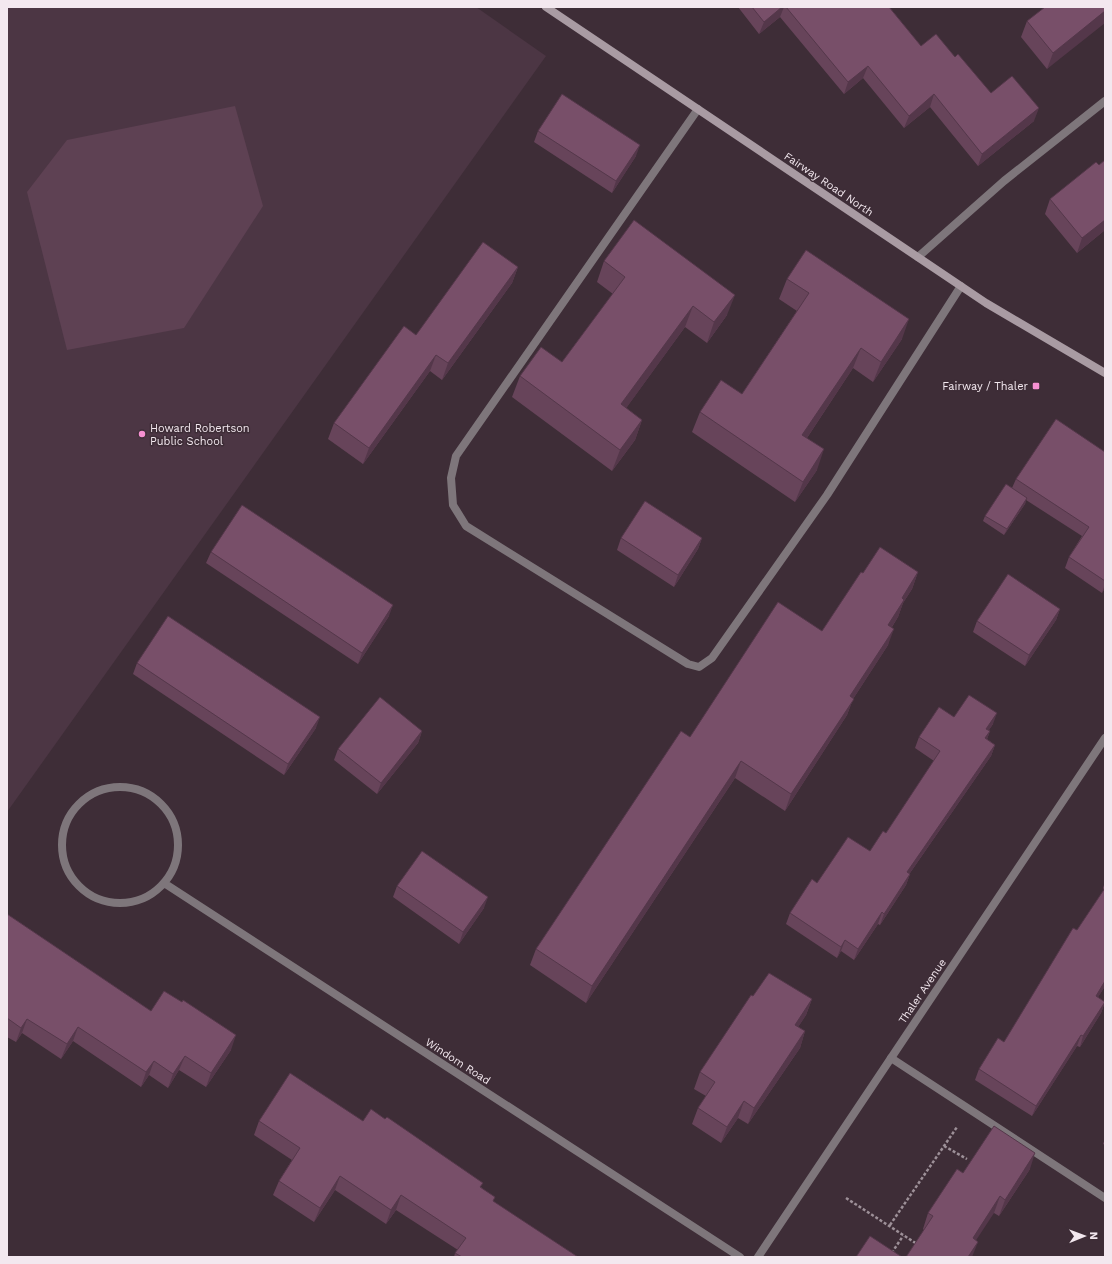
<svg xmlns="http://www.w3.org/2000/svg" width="1112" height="1264" viewBox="0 0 1112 1264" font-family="'Work Sans',sans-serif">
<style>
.built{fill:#4c3644}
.green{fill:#5e4153}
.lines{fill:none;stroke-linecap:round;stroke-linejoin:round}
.path{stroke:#9d9098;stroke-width:2.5;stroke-dasharray:3 2;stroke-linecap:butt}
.lane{stroke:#7e767b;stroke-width:8}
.street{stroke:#7e767b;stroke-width:8}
.secondary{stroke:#a99ba3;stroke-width:8}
.wall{fill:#67445a}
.shaded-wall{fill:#54374a}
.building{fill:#784f69;stroke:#54374a}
.poi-dot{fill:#f690d1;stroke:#3e2d37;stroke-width:1.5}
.labels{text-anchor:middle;stroke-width:3;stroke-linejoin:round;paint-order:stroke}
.street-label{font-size:11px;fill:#f3e8ef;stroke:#3e2d37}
.poi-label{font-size:11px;fill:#f3e8ef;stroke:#3e2d37;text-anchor:end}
</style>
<rect width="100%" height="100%" fill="#3e2d37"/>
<path class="built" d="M 7,7 L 476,7 L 546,56 L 7,812 Z"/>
<path class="green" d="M 235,106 L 263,206 L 184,328 L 67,350 L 27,192 L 67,140 Z"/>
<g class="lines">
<path class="path" d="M 944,1146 L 967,1159
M 846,1198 L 917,1244
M 890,1225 L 957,1127
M 889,1257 L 903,1236"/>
<path class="lane" d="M 698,109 L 456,456 L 451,478 L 453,505 L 466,526 L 688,664 L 699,667 L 712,658 L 827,495 L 961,286
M 918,257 L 1004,181 L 1105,101
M 891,1058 L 1105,1198"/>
<path class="street" d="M62 845a58 58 0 1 1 116 0a58 58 0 1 1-116 0Z
M 164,883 L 740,1257
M 758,1257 L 1105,738"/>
<path class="secondary" d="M 546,7 L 986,303 L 1105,373"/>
</g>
<path class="wall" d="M 738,7 L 889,7 L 921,46 L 955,57 L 991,93 L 1034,121 L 978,166 L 930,107 L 904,128 L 863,78 L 844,94 L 780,17 L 759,34 Z
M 1105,7 L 1047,69 L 1021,37 L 1027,21 Z
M 538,131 L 636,156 L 612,193 L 534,142 Z
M 1105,160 L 1105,230 L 1077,253 L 1045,214 L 1050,199 L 1099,165 Z
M 604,261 L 727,315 L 707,343 L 685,327 L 626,408 L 642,420 L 635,440 L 612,471 L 512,397 L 520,376 L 562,362 L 613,294 L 597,282 Z
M 518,267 L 512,283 L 442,380 L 430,371 L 363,464 L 328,439 L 334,423 L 416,335 Z
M 787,279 L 902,339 L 873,382 L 853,368 L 807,438 L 817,470 L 795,502 L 692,432 L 700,412 L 742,394 L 797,311 L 779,299 Z
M 1105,452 L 1105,588 L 1102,593 L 1065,568 L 1069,557 L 1082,536 L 1026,500 L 1025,504 L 1004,535 L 983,521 L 985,516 L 1012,488 L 1016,479 Z
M 621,538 L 702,538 L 698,549 L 674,587 L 617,550 Z
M 211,552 L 389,616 L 358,664 L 206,563 Z
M 918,572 L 912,589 L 903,603 L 898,617 L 892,627 L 888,645 L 853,699 L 847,715 L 785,811 L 735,778 L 586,1003 L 530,965 L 536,949 L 690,737 L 822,631 L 863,573 Z
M 1060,609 L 1056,620 L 1025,666 L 973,632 L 977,621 Z
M 137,663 L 316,728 L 284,775 L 133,674 Z
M 954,717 L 993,724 L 988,731 L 990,731 L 987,739 L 995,745 L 991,756 L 910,873 L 910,874 L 906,885 L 880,925 L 878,924 L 854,960 L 841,951 L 837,958 L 786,924 L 790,913 L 817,883 L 870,851 L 886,833 L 934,761 L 915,748 L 919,737 Z
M 422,731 L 418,743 L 377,794 L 334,760 L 338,749 Z
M 1105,882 L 1105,986 L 1098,997 L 1105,1002 L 1101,1013 L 1080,1047 L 1077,1046 L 1032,1116 L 975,1080 L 979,1069 L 1004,1042 L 1077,930 L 1104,890 L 1103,888 Z
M 397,886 L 484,908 L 459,944 L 393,897 Z
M 7,914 L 151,1011 L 231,1050 L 206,1087 L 179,1070 L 168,1088 L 149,1075 L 141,1087 L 73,1041 L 61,1059 L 22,1033 L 16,1042 L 7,1037 Z
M 753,996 L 812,999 L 806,1015 L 798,1027 L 805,1031 L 800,1048 L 748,1124 L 738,1118 L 721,1143 L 692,1124 L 698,1108 L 706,1096 L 694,1089 L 700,1072 Z
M 259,1121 L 363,1121 L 481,1187 L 494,1202 L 578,1257 L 454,1257 L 455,1253 L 458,1250 L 396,1210 L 386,1224 L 335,1190 L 314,1222 L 273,1195 L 279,1181 L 292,1160 L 254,1135 Z
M 1105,1139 L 1105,1145 L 1103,1144 Z
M 1030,1169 L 999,1216 L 994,1213 L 924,1230 L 923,1229 L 928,1213 L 963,1173 Z"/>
<path class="shaded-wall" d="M 782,7 L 784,7 L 780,17 L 759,34 L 764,22 Z
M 1105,11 L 1105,23 L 1047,69 L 1053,53 Z
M 868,66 L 863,78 L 844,94 L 848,82 Z
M 934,94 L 930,107 L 904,128 L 909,116 Z
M 1039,108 L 1034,121 L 978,166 L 982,154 Z
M 640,145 L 636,156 L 612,193 L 616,181 Z
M 1105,220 L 1105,230 L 1077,253 L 1082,238 Z
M 518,267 L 512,283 L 442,380 L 448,363 Z
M 735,295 L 727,315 L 707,343 L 714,322 Z
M 693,306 L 685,327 L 614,425 L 621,404 Z
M 909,319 L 902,339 L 873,382 L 881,362 Z
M 861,348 L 853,368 L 795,456 L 802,435 Z
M 436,355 L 430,371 L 363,464 L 369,448 Z
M 642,420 L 635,440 L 612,471 L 620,450 Z
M 824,449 L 817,470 L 795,502 L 803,482 Z
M 1027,498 L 1025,504 L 1004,535 L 1007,529 Z
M 702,538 L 698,549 L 674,587 L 678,575 Z
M 918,572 L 912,589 L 903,603 L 898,617 L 882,642 L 888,625 L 902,598 Z
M 1105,584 L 1105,588 L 1102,593 Z
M 393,605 L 389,616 L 358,664 L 362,653 Z
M 1060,609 L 1056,620 L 1025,666 L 1029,655 Z
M 894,629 L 888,645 L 853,699 L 847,715 L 785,811 L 791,794 L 850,696 Z
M 997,713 L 993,724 L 982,741 L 986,729 Z
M 320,717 L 316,728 L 284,775 L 288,764 Z
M 422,731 L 418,743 L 377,794 L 381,783 Z
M 990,731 L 986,742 L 985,738 Z
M 995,745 L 991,756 L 903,883 L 907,872 Z
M 741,761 L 735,778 L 586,1003 L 592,986 Z
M 910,874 L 906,885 L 880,925 L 884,914 Z
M 488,897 L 484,908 L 459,944 L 463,932 Z
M 882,912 L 878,924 L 854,960 L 858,949 Z
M 845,940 L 841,951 L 837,958 L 841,947 Z
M 1105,981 L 1105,986 L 1092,1007 L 1096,996 Z
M 812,999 L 806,1015 L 789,1041 L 795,1025 Z
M 1105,1002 L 1101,1013 L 1080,1047 L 1083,1036 Z
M 27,1019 L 22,1033 L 16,1042 L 21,1028 Z
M 78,1027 L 73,1041 L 61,1059 L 67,1044 Z
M 805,1031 L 800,1048 L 748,1124 L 754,1108 Z
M 236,1035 L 231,1050 L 206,1087 L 211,1073 Z
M 1081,1035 L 1077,1046 L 1032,1116 L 1036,1106 Z
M 185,1056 L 179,1070 L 168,1088 L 173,1074 Z
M 154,1061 L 149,1075 L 141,1087 L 146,1072 Z
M 744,1101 L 738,1118 L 721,1143 L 727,1127 Z
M 1035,1153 L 1030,1169 L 999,1216 L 1005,1200 Z
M 340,1176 L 335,1190 L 314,1222 L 320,1208 Z
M 401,1195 L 396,1210 L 386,1224 L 391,1210 Z
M 1000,1196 L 994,1213 L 967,1254 L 973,1238 Z
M 978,1242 L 972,1257 L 968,1257 Z"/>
<path class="building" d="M 752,7 L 782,7 L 764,22 Z
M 786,7 L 889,7 L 921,46 L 936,34 L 955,57 L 958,54 L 991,93 L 1012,76 L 1039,108 L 982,154 L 934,94 L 909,116 L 868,66 L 848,82 Z
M 1045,7 L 1105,7 L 1105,11 L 1053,53 L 1027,21 Z
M 562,94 L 640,145 L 616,181 L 538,131 Z
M 1105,160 L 1105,220 L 1082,238 L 1050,199 L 1096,162 L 1099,165 Z
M 634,220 L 735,295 L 714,322 L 693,306 L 621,404 L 642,420 L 620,450 L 520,376 L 541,347 L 562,362 L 625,277 L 604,261 Z
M 483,242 L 518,267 L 448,363 L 436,355 L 369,448 L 334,423 L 404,326 L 416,335 Z
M 806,250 L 909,319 L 881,362 L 861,348 L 802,435 L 824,449 L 803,482 L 700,412 L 721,380 L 742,394 L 809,293 L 787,279 Z
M 1056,419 L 1105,452 L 1105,581 L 1069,557 L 1089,527 L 1016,479 Z
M 1006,484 L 1027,498 L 1007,529 L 985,516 Z
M 645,501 L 702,538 L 678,575 L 621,538 Z
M 242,505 L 393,605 L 362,653 L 211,552 Z
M 880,547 L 918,572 L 902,598 L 904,600 L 888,625 L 894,629 L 850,696 L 854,699 L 791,794 L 741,761 L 592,986 L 536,949 L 681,731 L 690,737 L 778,602 L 822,631 L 861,572 L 863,573 Z
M 1008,574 L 1060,609 L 1029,655 L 977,621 Z
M 168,616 L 320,717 L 288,764 L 137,663 Z
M 969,695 L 997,713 L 986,729 L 990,731 L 985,738 L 995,745 L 907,872 L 910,874 L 884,914 L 882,912 L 858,949 L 845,940 L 841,947 L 790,913 L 812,879 L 817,883 L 848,837 L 870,851 L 883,831 L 886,833 L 940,751 L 919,737 L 939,707 L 954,717 Z
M 380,697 L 422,731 L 381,783 L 338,749 Z
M 422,851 L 488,897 L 463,932 L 397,886 Z
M 1105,888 L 1105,981 L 1096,996 L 1105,1002 L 1083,1036 L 1081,1035 L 1036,1106 L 979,1069 L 998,1038 L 1004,1042 L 1073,928 L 1077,930 Z
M 7,914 L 151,1011 L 164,991 L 182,1002 L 183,1000 L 236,1035 L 211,1073 L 185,1056 L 173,1074 L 154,1061 L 146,1072 L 78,1027 L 67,1044 L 27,1019 L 21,1028 L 7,1018 Z
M 769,973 L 812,999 L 795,1025 L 805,1031 L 754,1108 L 744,1101 L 727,1127 L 698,1108 L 715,1082 L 700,1072 L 751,995 L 753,996 Z
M 290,1073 L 363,1121 L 371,1109 L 385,1119 L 387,1117 L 483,1183 L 480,1187 L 495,1197 L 493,1201 L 578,1257 L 462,1257 L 455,1253 L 466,1238 L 401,1195 L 391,1210 L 340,1176 L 320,1208 L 279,1181 L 300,1148 L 259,1121 Z
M 994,1126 L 1035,1153 L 1005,1200 L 1000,1196 L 973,1238 L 978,1242 L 968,1257 L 906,1257 L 933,1216 L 928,1213 L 957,1169 L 963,1173 Z
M 870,1236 L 902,1257 L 856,1257 Z"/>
<g class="poi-dot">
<rect x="1032" y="382" width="8" height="8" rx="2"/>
<circle cx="142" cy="434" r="4"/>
</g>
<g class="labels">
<g class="street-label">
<text transform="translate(829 184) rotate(34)" y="4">Fairway Road North</text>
<text transform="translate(922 991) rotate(-56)" y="4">Thaler Avenue</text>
<text transform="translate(458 1061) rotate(33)" y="4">Windom Road</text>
</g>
<g class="poi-label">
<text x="1028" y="390">Fairway / Thaler</text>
<text x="150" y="432" text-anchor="start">Howard Robertson<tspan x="150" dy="13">Public School</tspan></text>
</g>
</g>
<rect width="1112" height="1264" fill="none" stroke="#f3e8ef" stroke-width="16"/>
<g transform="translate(1084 1236) rotate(89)" stroke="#3e2d37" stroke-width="3" paint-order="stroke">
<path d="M0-3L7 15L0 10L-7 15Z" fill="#f3e8ef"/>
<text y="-6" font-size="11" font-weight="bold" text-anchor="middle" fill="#f3e8ef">N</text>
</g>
</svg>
